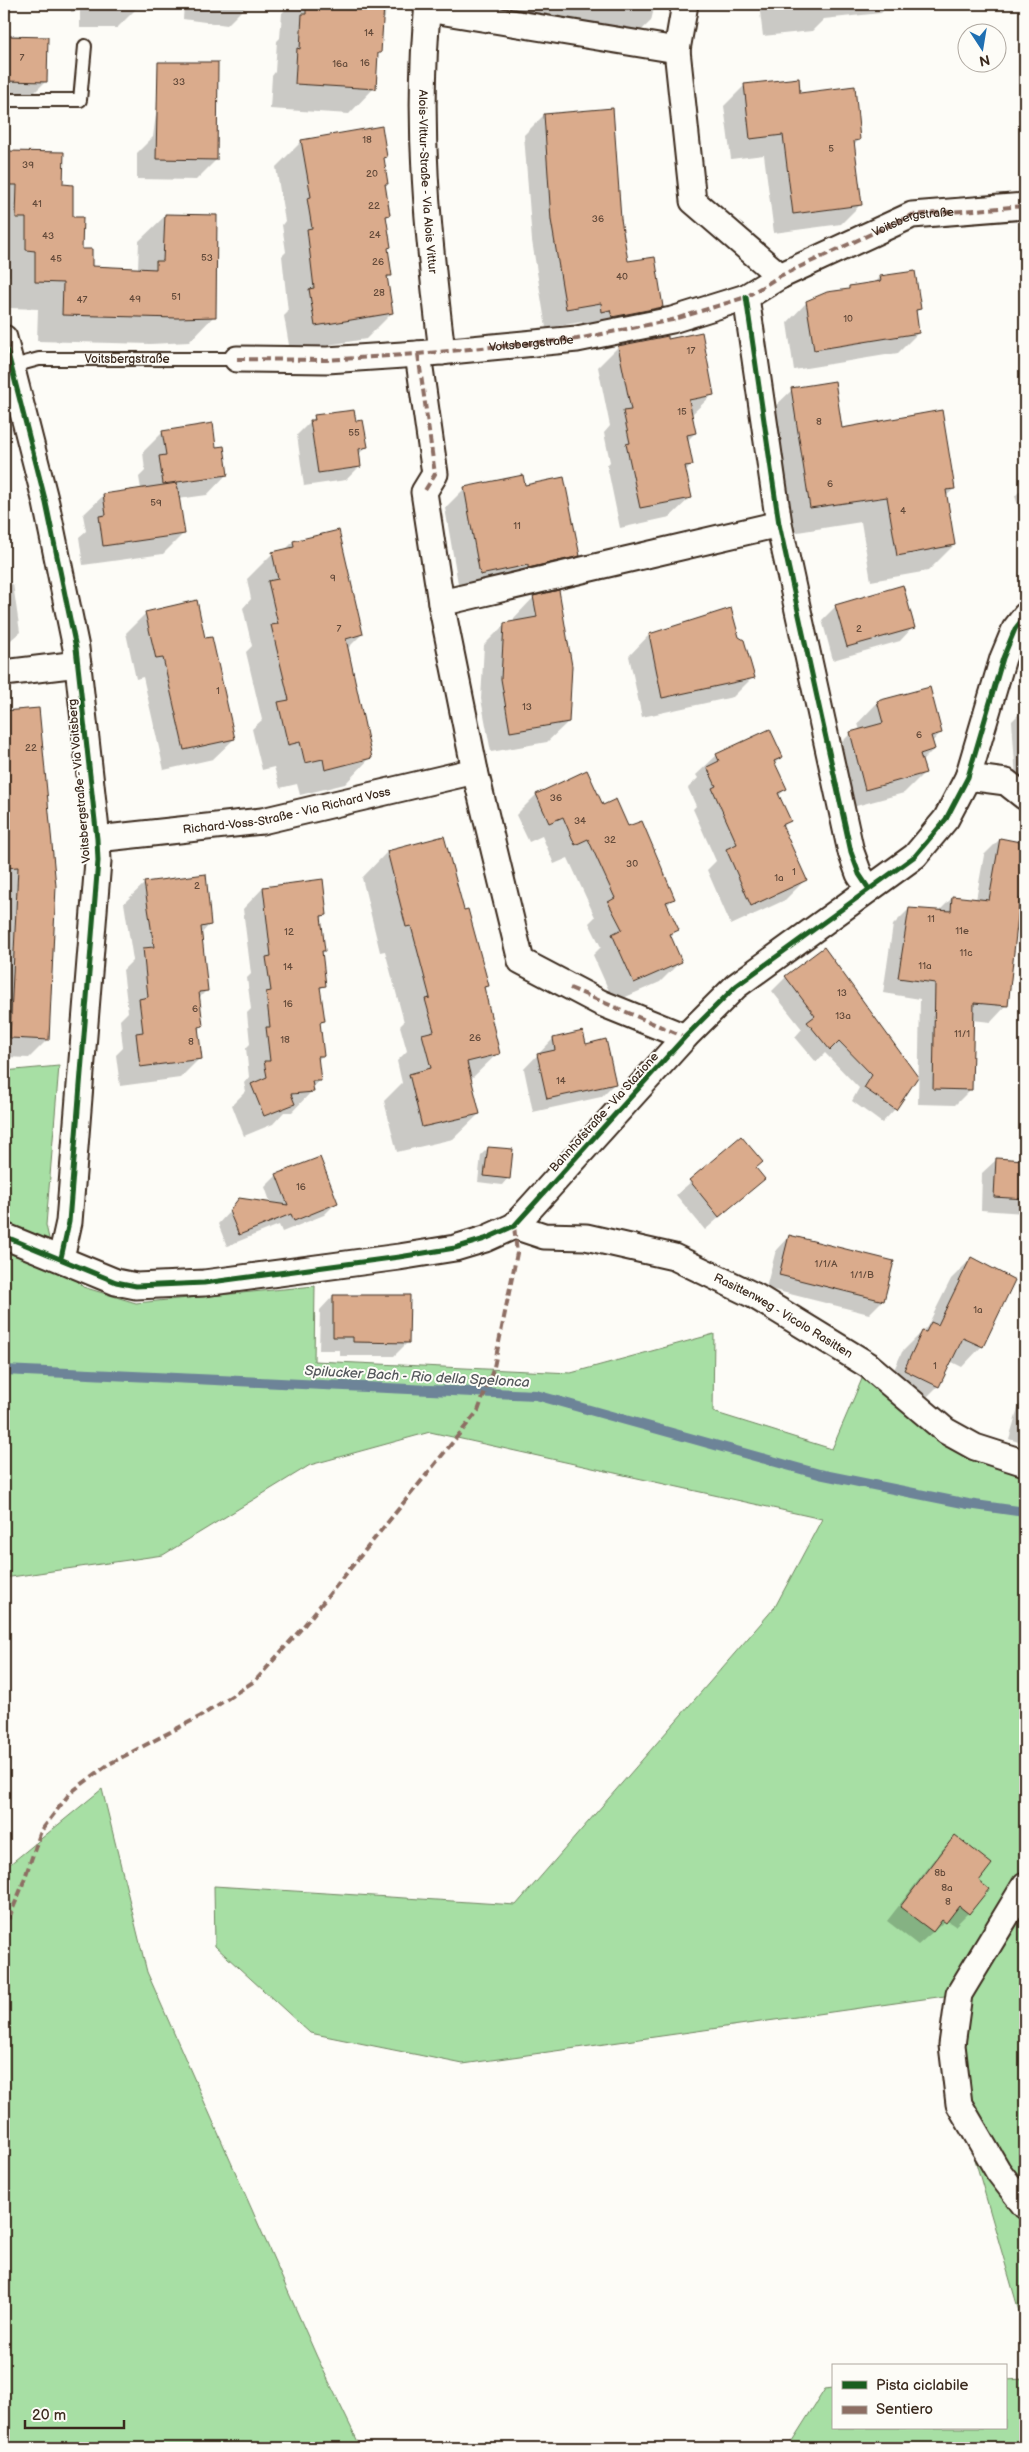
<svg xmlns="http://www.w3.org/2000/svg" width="1029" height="2452" viewBox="0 0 1029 2452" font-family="'Balsamiq Sans',sans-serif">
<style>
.green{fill:#a7dfa4;stroke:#718461}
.shadow{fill:#0003}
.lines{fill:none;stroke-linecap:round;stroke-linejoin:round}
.stream{stroke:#6d8498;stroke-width:10}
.building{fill:#daab8c;stroke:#3b2a1e}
.lane-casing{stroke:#3b2a1e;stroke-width:16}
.street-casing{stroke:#3b2a1e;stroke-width:29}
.lane{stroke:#fdfcf7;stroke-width:12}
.street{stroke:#fdfcf7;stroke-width:25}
.quiet{stroke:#8d6e63;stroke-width:4;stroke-dasharray:8 4;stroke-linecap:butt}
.cycleway-casing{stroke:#fdfcf7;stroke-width:8}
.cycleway{stroke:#1b5e20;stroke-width:5}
.labels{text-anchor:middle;stroke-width:4;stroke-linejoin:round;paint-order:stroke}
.number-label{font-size:10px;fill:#634a3a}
.street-label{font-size:12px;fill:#3b2a1e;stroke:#fdfcf7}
.water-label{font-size:14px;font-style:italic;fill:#54575b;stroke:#fdfcf7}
</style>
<rect width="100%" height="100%" fill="#fdfcf7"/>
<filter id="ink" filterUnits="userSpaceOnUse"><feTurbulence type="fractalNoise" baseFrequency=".02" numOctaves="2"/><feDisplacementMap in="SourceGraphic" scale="10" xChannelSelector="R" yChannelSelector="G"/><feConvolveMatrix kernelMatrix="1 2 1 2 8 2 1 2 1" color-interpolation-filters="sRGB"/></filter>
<g filter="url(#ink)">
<path class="green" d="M 59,1066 L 46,1225 L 53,1257 L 83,1287 L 136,1303 L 315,1286 L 314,1361 L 571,1373 L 714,1334 L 713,1412 L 832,1449 L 868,1365 L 946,1431 L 1025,1463 L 1025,2332 L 959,2104 L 959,1994 L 463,2064 L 310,2033 L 215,1946 L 214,1886 L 516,1905 L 775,1607 L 822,1519 L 430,1432 L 310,1465 L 163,1555 L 4,1578 L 4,1071 Z
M 102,1789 L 147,1972 L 317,2357 L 361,2448 L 4,2448 L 4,1869 Z
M 1025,2379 L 1025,2448 L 793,2448 L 792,2441 L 825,2389 L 833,2388 L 833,2428 L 1005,2428 L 1005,2380 Z"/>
<path class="shadow" d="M 4,4 L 5,35 L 21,35 L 46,81 L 21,106 L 4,106 Z
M 71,4 L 141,4 L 117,28 L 80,28 L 80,11 L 71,12 Z
M 184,4 L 248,4 L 227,25 L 183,19 Z
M 285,4 L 386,4 L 385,18 L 382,21 L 380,53 L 376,56 L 374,88 L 349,114 L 270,109 L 272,76 L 275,72 L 277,41 L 280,38 L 282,13 L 285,10 Z
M 514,4 L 655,4 L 651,21 L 624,47 L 508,27 Z
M 759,4 L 890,4 L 881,13 L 824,19 L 812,31 L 763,36 Z
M 160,83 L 216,160 L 196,180 L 137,179 L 137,153 L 153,137 Z
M 744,86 L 799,94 L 859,140 L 854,145 L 861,204 L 841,224 L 774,233 L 764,155 L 731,159 L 724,106 Z
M 544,115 L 620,219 L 627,262 L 662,307 L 641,327 L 582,331 L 582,322 L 546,328 L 532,241 L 524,135 Z
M 302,141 L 383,159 L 389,215 L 386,218 L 390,247 L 387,250 L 391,275 L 386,280 L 392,313 L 366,339 L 290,351 L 284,316 L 288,312 L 282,256 L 286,252 L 282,225 L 285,221 L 276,167 Z
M 7,153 L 62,186 L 81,250 L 91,267 L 138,269 L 139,241 L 165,216 L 214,316 L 189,342 L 150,344 L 37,341 L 38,309 L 10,308 L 10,276 L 4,276 L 4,156 Z
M 880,277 L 919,309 L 915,313 L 918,333 L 898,353 L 794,370 L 787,323 L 807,302 L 846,291 L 850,287 L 875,283 Z
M 667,337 L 667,341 L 713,394 L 691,415 L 695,433 L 687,441 L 692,465 L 685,471 L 691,497 L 670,517 L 620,528 L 607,465 L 610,462 L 604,433 L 610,426 L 598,367 L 618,347 Z
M 792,390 L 841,429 L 954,489 L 946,496 L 954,545 L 928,571 L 871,581 L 861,522 L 785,534 L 766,415 Z
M 315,417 L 354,423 L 366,447 L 358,455 L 360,466 L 346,480 L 304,486 L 297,435 Z
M 163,432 L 215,449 L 227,474 L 207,495 L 178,499 L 183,534 L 163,554 L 83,565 L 79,537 L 86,531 L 83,515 L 104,495 L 141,489 L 139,477 L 145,471 L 143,452 Z
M 1025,486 L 1025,527 L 1015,496 Z
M 524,487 L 579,555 L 559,575 L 460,595 L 445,508 L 465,488 Z
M 293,542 L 362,634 L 347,649 L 370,758 L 345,784 L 300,795 L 297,784 L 280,788 L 274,767 L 262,770 L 252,729 L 262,720 L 246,652 L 252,646 L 243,608 L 251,599 L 247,579 L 272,554 L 284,551 Z
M 13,584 L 20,632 L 4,646 L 4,586 Z
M 534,597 L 568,722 L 547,742 L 491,752 L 481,699 L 484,645 L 505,624 L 514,623 L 514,618 Z
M 836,606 L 913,627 L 900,641 L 833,660 L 822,620 Z
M 731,610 L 738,637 L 753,677 L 733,697 L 642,717 L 629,656 L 649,635 Z
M 146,613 L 204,640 L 234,739 L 213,759 L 164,770 L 143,677 L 136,679 L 126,633 Z
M 878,702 L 941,732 L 932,742 L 934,749 L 921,762 L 924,773 L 904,793 L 845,809 L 830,754 L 850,734 L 860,731 L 858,723 Z
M 1025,708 L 1025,779 L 1016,779 L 1012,721 Z
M 38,709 L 48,1039 L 29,1058 L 4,1057 L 4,712 Z
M 717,755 L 782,757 L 774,764 L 785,789 L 778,797 L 789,820 L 782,828 L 805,880 L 785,900 L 731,925 L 707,870 L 716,861 L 693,809 L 696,806 L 688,788 L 698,778 L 696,775 Z
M 586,772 L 602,807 L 628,828 L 673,899 L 666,906 L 677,930 L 670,937 L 680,962 L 660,982 L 614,1002 L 593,955 L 601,947 L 589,923 L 595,917 L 568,858 L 554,864 L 542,836 L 529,842 L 516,815 L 536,795 Z
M 1000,839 L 1025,844 L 1025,910 L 1019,916 L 1016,916 L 1006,1006 L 991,1022 L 972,1020 L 971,1089 L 955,1105 L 918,1104 L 920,999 L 883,993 L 893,925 L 909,909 L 939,911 L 952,898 L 976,900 L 984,855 Z
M 387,852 L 463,912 L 487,985 L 483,989 L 498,1053 L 470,1080 L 479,1114 L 453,1139 L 397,1152 L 384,1101 L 402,1083 L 397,1061 L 407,1051 L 400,1026 L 404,1022 L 385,951 L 380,952 L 362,878 Z
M 145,883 L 209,925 L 201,934 L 207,990 L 198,999 L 202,1026 L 197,1031 L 200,1058 L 180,1078 L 120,1086 L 116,1055 L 123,1048 L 120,1020 L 128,1012 L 123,970 L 133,960 L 124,903 Z
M 263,888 L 325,914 L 321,919 L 324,950 L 321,954 L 324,986 L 319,990 L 324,1021 L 319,1025 L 323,1055 L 318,1060 L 320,1080 L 312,1088 L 312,1091 L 292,1112 L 284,1112 L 273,1124 L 244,1136 L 232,1105 L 246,1091 L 244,1083 L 249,1077 L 246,1048 L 250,1044 L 247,1013 L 251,1009 L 247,978 L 251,974 L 243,909 Z
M 823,948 L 895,1109 L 882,1123 L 852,1101 L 859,1088 L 825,1053 L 816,1062 L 795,1037 L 802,1029 L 772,991 L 786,977 Z
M 553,1039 L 585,1045 L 615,1083 L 601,1097 L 533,1112 L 524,1069 Z
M 741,1138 L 755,1168 L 763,1179 L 705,1230 L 676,1195 Z
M 488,1148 L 508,1178 L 502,1185 L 478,1182 L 481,1155 Z
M 996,1160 L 1025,1161 L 1025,1213 L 981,1210 L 982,1173 Z
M 277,1175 L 336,1203 L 324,1215 L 282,1232 L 279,1225 L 227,1246 L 218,1224 L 240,1200 L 271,1204 L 265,1187 Z
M 789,1236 L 883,1300 L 869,1314 L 766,1288 L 776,1250 Z
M 971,1259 L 982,1346 L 962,1367 L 950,1361 L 938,1386 L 918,1406 L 885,1390 L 902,1352 L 927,1327 L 951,1279 Z
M 333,1296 L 408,1342 L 394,1356 L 340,1356 L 340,1350 L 319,1350 L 320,1310 Z
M 1025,1385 L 1025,1444 L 1009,1439 Z
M 955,1836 L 977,1881 L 968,1913 L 955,1926 L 946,1920 L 918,1945 L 887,1921 L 942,1850 Z"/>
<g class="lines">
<path class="stream" d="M 4,1370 L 536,1395 L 819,1474 L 968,1504 L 1025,1512"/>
</g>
<path class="building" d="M 306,4 L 384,4 L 381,53 L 378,53 L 376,89 L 295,84 L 297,48 L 300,49 L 302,14 L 306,14 Z
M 4,36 L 48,37 L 47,82 L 4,81 Z
M 158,62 L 218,62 L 217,160 L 156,159 Z
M 799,78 L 800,93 L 855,86 L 860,140 L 854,141 L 862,205 L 793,214 L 783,135 L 750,139 L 744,84 Z
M 613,108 L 621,219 L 628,261 L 655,257 L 663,307 L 612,317 L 610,310 L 602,312 L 601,303 L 566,309 L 551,220 L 544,114 Z
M 382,126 L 387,157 L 384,158 L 388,184 L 385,184 L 390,215 L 386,216 L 391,247 L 388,248 L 392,276 L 387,276 L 393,313 L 315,326 L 309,289 L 314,288 L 307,229 L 312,228 L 307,198 L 311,197 L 301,140 Z
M 7,151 L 64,152 L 63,184 L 73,185 L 73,217 L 83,217 L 82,249 L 92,249 L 92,266 L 156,269 L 156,261 L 163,261 L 165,214 L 217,215 L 216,317 L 177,318 L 62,315 L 63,283 L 35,282 L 35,251 L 26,250 L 26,218 L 16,218 L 17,185 L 6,185 Z
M 915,271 L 921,309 L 916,310 L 919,333 L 814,350 L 806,301 L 827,292 L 849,289 L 849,286 L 881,281 L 880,276 Z
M 702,332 L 714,395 L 689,400 L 696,433 L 687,435 L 693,465 L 685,466 L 692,498 L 640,508 L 626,444 L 630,443 L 623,411 L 631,410 L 618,346 L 668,336 L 668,339 Z
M 835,381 L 842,428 L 942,410 L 955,489 L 946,490 L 955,545 L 897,556 L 887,497 L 810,508 L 791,388 Z
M 354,410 L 356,421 L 363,420 L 368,447 L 359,449 L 361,467 L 318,473 L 310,420 L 315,420 L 314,415 Z
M 213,423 L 216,447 L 224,446 L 228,475 L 163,484 L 159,456 L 166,455 L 162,431 Z
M 523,475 L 525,485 L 564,477 L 580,556 L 528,568 L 528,565 L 480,575 L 464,487 Z
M 177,483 L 185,534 L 103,546 L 99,516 L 106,515 L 103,494 Z
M 339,530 L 363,634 L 346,639 L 372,758 L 325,770 L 323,759 L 305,763 L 300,742 L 288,745 L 278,702 L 289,700 L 271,625 L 278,624 L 268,581 L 278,579 L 272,552 L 294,547 L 293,541 Z
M 903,585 L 915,628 L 847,647 L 835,605 Z
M 559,590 L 572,666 L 569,722 L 510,732 L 501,679 L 504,623 L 537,617 L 533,596 Z
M 197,600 L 205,638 L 212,637 L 235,739 L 184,750 L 163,658 L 156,659 L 145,612 Z
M 731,608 L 739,637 L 744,640 L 755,678 L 662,698 L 649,634 Z
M 930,687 L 942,733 L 931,736 L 935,749 L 920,754 L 926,773 L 865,790 L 850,732 L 883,723 L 877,701 Z
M 39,708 L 56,886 L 49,1040 L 10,1038 L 18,867 L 4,868 L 4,711 Z
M 770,729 L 783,757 L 774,761 L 787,789 L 778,793 L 791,821 L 782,825 L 807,880 L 751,906 L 726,849 L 737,844 L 712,788 L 716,786 L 707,767 L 719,761 L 716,754 Z
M 587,770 L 603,805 L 616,799 L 628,826 L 642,821 L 675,899 L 666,902 L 679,930 L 670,934 L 682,962 L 634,983 L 612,934 L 622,929 L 608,902 L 615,898 L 588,839 L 575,845 L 563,817 L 549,823 L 536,794 Z
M 444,836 L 464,910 L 468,909 L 489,986 L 484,987 L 500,1054 L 467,1062 L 480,1114 L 422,1127 L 409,1074 L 431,1068 L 422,1034 L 434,1031 L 425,999 L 430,998 L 411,926 L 406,927 L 387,851 Z
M 1000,838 L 1025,843 L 1025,899 L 1020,898 L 1008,1006 L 974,1003 L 972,1090 L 933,1089 L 935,983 L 898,978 L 909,908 L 951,911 L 952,896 L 989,900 Z
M 206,874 L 211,925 L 201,927 L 208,991 L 199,992 L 203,1026 L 198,1027 L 202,1059 L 140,1067 L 136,1033 L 143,1032 L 139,999 L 148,997 L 143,948 L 154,947 L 144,882 Z
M 323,879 L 327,915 L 321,916 L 325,951 L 322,951 L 326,986 L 320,987 L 325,1021 L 320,1022 L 324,1056 L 318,1056 L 321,1081 L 312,1081 L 314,1092 L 291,1094 L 295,1104 L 264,1116 L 251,1084 L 267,1077 L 264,1061 L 270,1061 L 266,1027 L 270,1027 L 266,992 L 271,991 L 266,957 L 271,956 L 263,887 Z
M 824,947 L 918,1077 L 896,1110 L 864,1088 L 872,1075 L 839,1041 L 830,1050 L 807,1022 L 815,1016 L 785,976 Z
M 583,1031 L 586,1044 L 606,1039 L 616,1084 L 547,1099 L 537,1054 L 555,1050 L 553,1038 Z
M 741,1136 L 763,1162 L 756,1168 L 765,1179 L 719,1217 L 689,1180 Z
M 488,1147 L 513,1149 L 510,1179 L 484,1176 Z
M 320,1157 L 338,1203 L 294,1221 L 291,1214 L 239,1235 L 229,1211 L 239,1198 L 288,1205 L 276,1174 Z
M 996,1158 L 1025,1160 L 1025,1199 L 994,1197 Z
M 789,1235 L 894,1261 L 884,1301 L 779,1275 Z
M 971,1257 L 1015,1280 L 983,1347 L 963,1338 L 939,1387 L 904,1370 L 922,1331 L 926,1332 L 931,1322 L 938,1325 Z
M 333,1295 L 410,1295 L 409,1343 L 353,1342 L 353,1337 L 333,1337 Z
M 955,1835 L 992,1864 L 979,1881 L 989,1889 L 969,1914 L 959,1906 L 946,1923 L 942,1920 L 933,1932 L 900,1907 Z"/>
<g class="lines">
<defs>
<g id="lane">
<path d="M 4,100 L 80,100 L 85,46"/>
<path id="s1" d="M 13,366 L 39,359 L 237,359"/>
</g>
<g id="street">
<path id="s2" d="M 428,4 C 416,121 428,235 442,352"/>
<path d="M 427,9 L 677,50 L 693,201 L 780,276"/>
<path d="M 677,50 L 685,4"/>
<path d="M 746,297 L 779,524 L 851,852 L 859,874 L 869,889"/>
<path d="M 4,338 L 46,503 L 76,648 L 97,839 L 98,861 L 69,1222 L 61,1258"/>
<path d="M 418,354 L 435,474 L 424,492 L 441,603 L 475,771 L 521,961 L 601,1003 L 685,1037"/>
<path id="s3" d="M 237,359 L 327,360 L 418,354 L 577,339 L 672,320 L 746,297 L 780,276 L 912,215 L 1025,206"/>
<path d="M 441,603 L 779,524"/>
<path d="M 4,673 L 78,664"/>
<path d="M 968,777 L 1006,782 L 1025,797"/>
<path id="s4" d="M 97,839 L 262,821 L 475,771"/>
<path id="s5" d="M 514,1226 L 544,1236 L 586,1237 L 674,1257 L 755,1296 L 868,1365 L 946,1431 L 975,1447 L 1025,1463"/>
<path d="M 4,1236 L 116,1282 L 136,1286 L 204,1283 L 399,1257 L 455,1248 L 485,1239 L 514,1226 L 685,1037 L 736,986 L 915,856 L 946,819 L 968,777 L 1003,658 L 1015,629 L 1025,616"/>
<path d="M 1025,1885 L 959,1994 L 952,2045 L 959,2104 L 998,2171 L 1025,2206"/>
</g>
</defs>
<use href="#lane" class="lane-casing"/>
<use href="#street" class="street-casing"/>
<use href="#lane" class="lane"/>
<use href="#street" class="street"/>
<path class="quiet" d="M 418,354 L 435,474 L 424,492
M 237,359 L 327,360 L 418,354 L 577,339 L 672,320 L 746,297 L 780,276 L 912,215 L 1025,206
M 570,988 L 685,1037
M 4,1930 L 21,1889 L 41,1831 L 70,1793 L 109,1764 L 201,1716 L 256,1680 L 302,1628 L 478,1411 L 494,1367 L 517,1253 L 514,1226"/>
<defs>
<path id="cycleway" d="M 746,297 L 779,524 L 851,852 L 859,874 L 869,889
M 4,338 L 46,503 L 76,648 L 97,839 L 98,861 L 69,1222 L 61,1258
M 4,1236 L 116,1282 L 136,1286 L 204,1283 L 399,1257 L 455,1248 L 485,1239 L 514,1226 L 685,1037 L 736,986 L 915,856 L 946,819 L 968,777 L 1003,658 L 1015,629 L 1025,616"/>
</defs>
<use href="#cycleway" class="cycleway-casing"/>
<use href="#cycleway" class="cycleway"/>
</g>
</g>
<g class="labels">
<g class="number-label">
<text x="369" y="36">14</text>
<text x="22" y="61">7</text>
<text x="365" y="66">16</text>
<text x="340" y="67">16a</text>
<text x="179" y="85">33</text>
<text x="367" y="143">18</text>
<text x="831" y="152">5</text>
<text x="28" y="168">39</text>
<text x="372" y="177">20</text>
<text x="37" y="207">41</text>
<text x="374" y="209">22</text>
<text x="598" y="222">36</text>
<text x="375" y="238">24</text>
<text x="48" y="239">43</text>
<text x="207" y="261">53</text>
<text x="56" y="262">45</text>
<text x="378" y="265">26</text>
<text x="622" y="280">40</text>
<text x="379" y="296">28</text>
<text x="176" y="300">51</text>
<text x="135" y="302">49</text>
<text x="82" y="303">47</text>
<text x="848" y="322">10</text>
<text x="691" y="354">17</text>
<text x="682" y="415">15</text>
<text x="819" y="425">8</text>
<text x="354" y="436">55</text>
<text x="830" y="487">6</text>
<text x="156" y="506">59</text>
<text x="903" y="514">4</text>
<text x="517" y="529">11</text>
<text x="333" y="581">9</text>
<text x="339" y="632">7</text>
<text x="859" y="632">2</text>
<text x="218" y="694">1</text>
<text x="527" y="710">13</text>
<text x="919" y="738">6</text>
<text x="31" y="751">22</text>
<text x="556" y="801">36</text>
<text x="580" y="824">34</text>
<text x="610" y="843">32</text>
<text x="632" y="867">30</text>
<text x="794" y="875">1</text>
<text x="779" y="881">1a</text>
<text x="197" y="889">2</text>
<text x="931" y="922">11</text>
<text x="962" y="934">11e</text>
<text x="289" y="935">12</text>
<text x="966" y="956">11c</text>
<text x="925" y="969">11a</text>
<text x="288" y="970">14</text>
<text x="842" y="996">13</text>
<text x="288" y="1007">16</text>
<text x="195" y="1012">6</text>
<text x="843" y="1019">13a</text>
<text x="962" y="1037">11/1</text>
<text x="475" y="1041">26</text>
<text x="285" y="1043">18</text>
<text x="191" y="1045">8</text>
<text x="561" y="1084">14</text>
<text x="301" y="1190">16</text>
<text x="826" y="1267">1/1/A</text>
<text x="862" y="1278">1/1/B</text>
<text x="978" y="1313">1a</text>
<text x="935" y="1369">1</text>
<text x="940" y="1876">8b</text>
<text x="947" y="1891">8a</text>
<text x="948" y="1905">8</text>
</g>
<g class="street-label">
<text dy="4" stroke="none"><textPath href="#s2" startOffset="178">Alois-Vittur-Straße - Via Alois Vittur</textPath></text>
<text dy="4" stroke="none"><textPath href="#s3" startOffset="700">Voitsbergstraße</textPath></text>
<text dy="4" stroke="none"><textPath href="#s3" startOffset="295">Voitsbergstraße</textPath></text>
<text dy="4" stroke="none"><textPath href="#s1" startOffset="115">Voitsbergstraße</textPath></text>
<text transform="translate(79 781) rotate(-95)" y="4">Voitsbergstraße - Via Voitsberg</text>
<text dy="4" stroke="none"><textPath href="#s4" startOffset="192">Richard-Voss-Straße - Via Richard Voss</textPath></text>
<text transform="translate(604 1112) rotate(-48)" y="4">Bahnhofstraße - Via Stazione</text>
<text dy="4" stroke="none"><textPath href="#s5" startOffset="288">Rasittenweg - Vicolo Rasitten</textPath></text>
</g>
<g class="water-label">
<text transform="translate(417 1376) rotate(3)" y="5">Spilucker Bach - Rio della Spelonca</text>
</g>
</g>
<rect width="1029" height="2452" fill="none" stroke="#fdfcf7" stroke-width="20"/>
<rect x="10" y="10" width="1009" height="2432" fill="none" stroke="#3b2a1e" stroke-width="2" filter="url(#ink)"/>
<rect x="832" y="2364" width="175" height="65" fill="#fdfcf7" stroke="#afa8a0"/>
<rect x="842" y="2381" width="25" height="8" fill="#1b5e20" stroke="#afa8a0"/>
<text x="876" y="2390" font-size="15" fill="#3b2a1e">Pista ciclabile</text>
<rect x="842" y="2406" width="25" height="8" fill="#8d6e63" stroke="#afa8a0"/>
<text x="876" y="2414" font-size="15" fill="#3b2a1e">Sentiero</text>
<g transform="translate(982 48) rotate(168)"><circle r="24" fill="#fdfcf7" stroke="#afa8a0"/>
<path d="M0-4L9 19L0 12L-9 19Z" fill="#1f6fb2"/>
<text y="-8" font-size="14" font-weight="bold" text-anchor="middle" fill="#3b2a1e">N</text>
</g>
<path d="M25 2420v8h99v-8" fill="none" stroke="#3b2a1e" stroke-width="2.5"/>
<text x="32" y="2420" font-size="15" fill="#3b2a1e" stroke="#fdfcf7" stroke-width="4" paint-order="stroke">20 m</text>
</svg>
